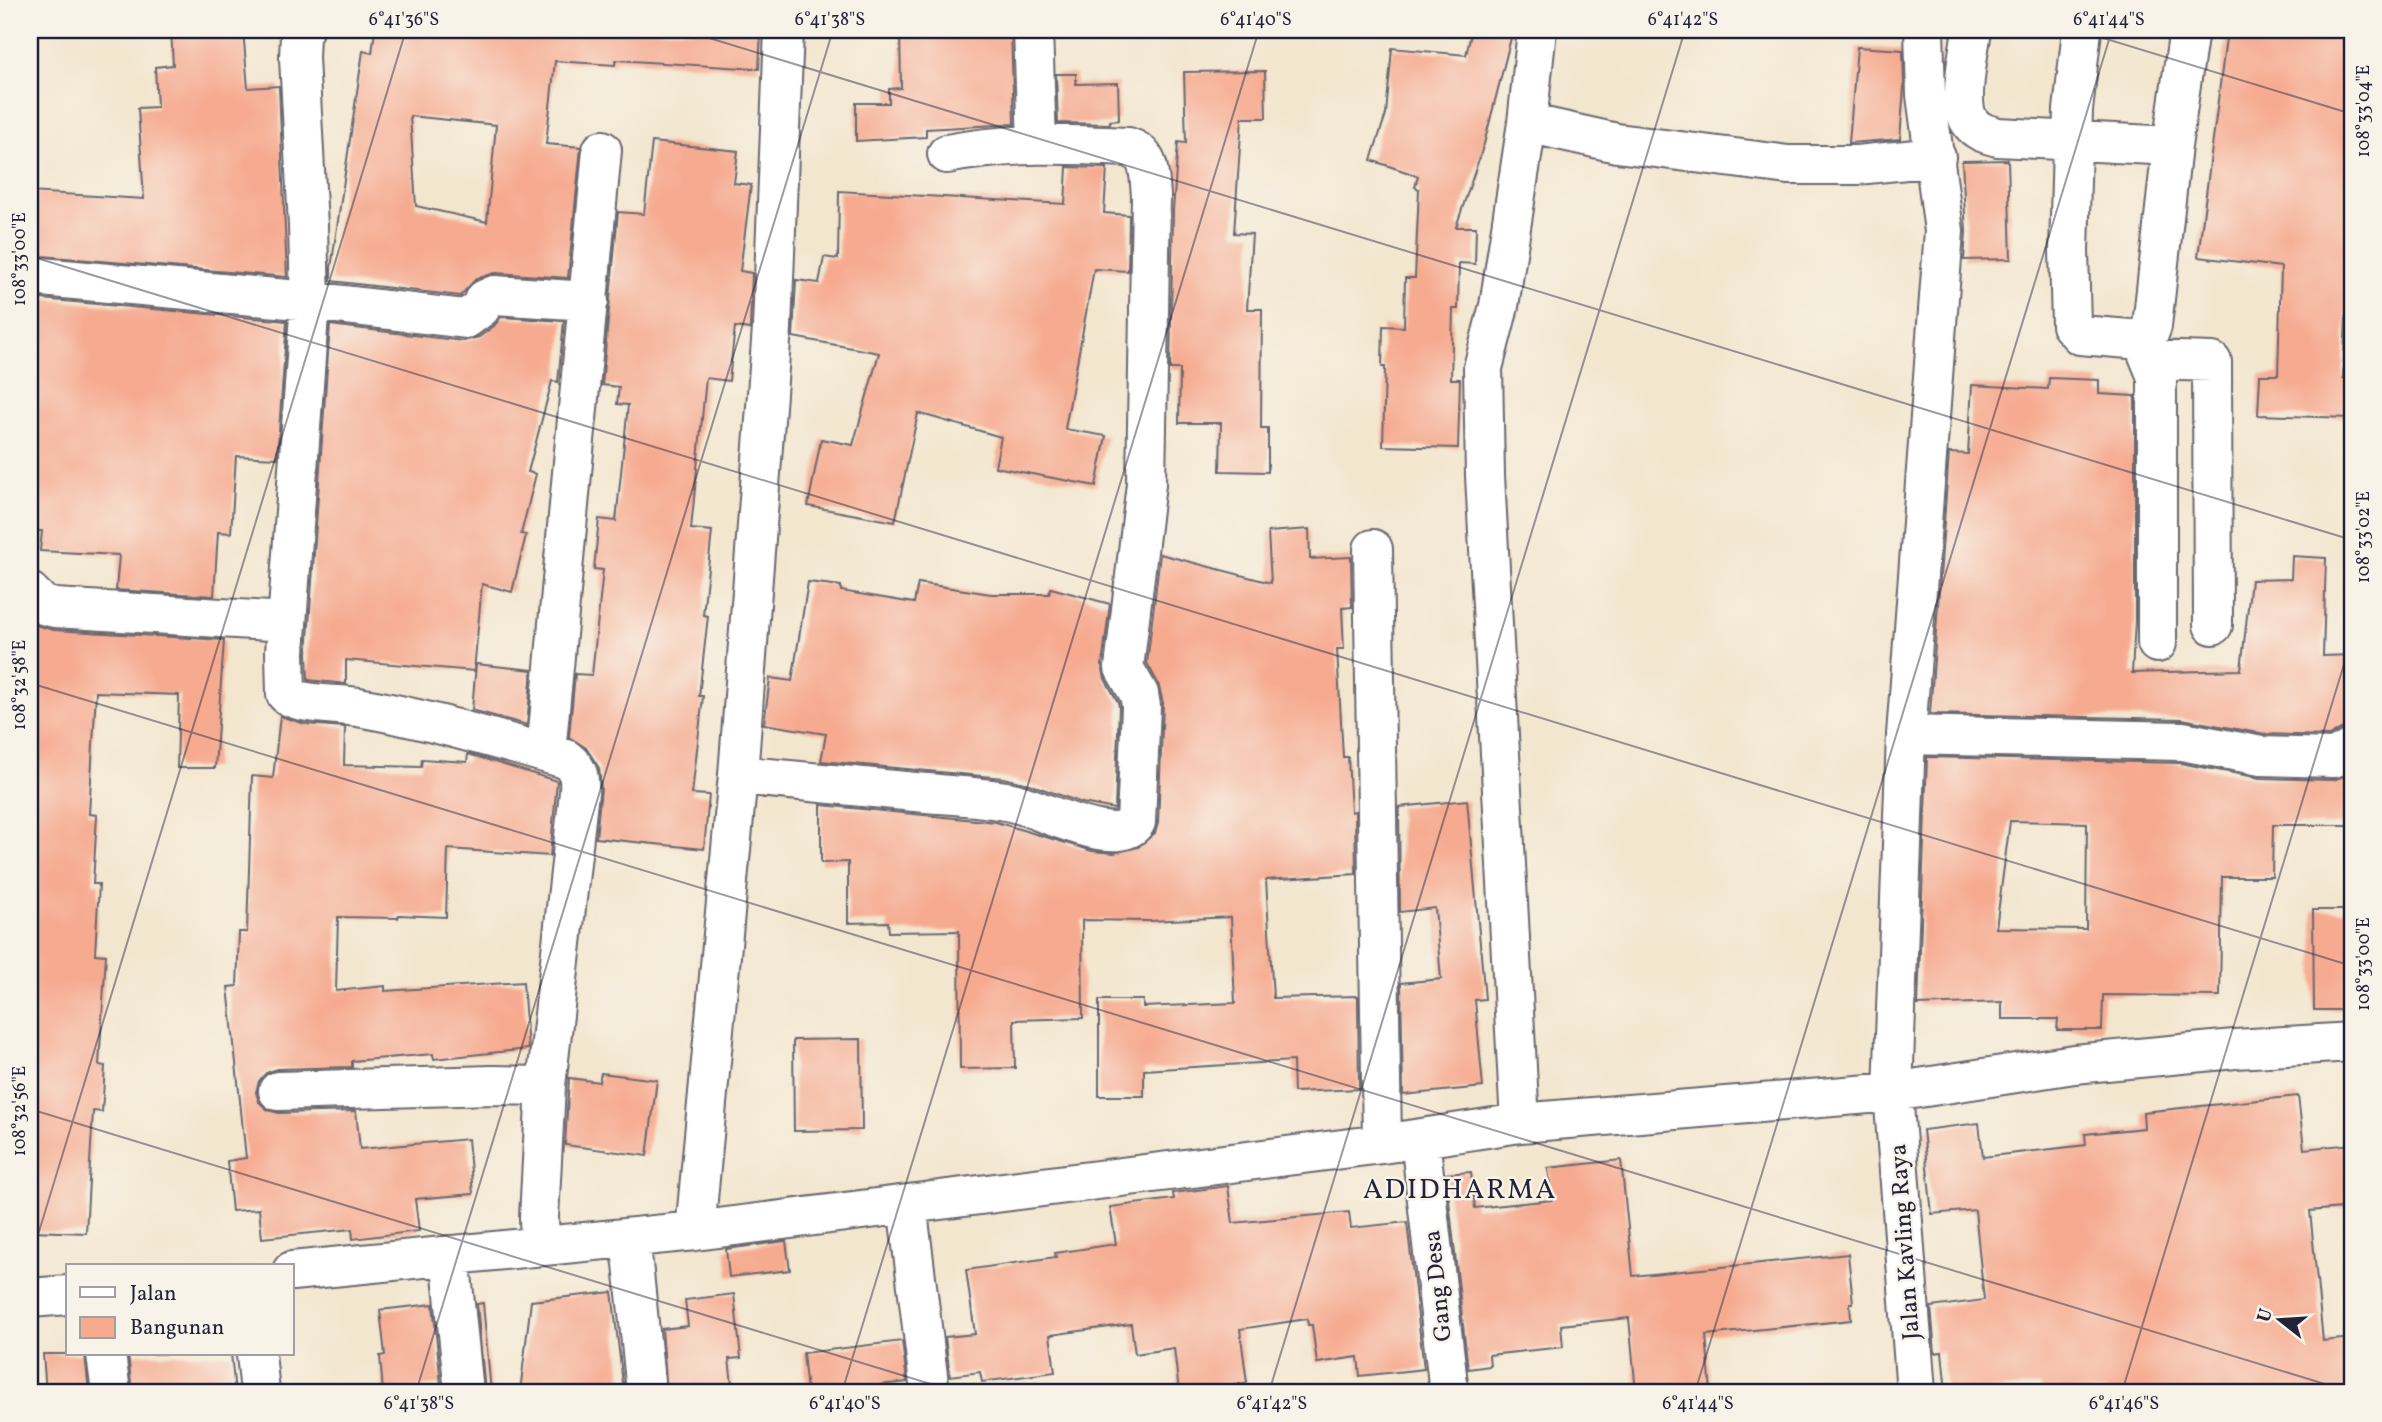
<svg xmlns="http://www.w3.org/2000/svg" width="2382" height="1422" viewBox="0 0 2382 1422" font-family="Vollkorn,serif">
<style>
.building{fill:#f6ab91;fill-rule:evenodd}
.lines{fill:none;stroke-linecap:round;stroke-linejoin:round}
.minor-casing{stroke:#6b676f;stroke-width:42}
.minor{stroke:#fff;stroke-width:38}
.ticks{fill:none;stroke:#22223b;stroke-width:2;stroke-opacity:0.45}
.labels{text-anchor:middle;stroke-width:5;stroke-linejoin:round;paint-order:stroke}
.street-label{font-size:24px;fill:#22223b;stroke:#f7f3e8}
.quarter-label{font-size:28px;letter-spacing:2px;fill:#22223b;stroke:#f7f3e8}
.neatline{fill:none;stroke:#22223b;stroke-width:2.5}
.ticks-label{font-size:18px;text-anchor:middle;fill:#22223b}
</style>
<rect width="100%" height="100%" fill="#f7f3e8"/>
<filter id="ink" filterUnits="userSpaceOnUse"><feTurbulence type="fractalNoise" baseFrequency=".0143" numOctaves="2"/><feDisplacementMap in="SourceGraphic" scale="14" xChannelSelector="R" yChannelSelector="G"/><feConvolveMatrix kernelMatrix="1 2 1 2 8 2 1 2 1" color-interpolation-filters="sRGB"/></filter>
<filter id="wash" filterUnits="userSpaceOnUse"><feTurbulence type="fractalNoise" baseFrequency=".00686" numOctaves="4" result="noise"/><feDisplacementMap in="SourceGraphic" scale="28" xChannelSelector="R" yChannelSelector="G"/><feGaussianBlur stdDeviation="1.57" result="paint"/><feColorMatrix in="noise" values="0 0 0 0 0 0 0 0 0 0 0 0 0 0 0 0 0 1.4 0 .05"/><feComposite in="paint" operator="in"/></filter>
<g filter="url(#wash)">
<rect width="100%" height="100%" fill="#f3e6cf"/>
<g id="blocks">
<path class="building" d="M 171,30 L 243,30 L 248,88 L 279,86 L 287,277 L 30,255 L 30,192 L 144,199 L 138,108 L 157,107 L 155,67 L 173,65 Z
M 375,30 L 761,30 L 759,69 L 616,60 L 615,65 L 555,61 L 546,144 L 581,147 L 568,278 L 495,273 L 476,279 L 460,296 L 331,281 L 331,268 L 363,51 L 372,53 ZM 410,116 L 496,125 L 487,222 L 416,206 Z
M 900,30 L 1011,30 L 1014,124 L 926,129 L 926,137 L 856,141 L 856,103 L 889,103 L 889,89 L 901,88 Z
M 1472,30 L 1513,30 L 1484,144 L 1456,227 L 1476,227 L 1475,264 L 1459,263 L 1458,309 L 1453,309 L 1451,379 L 1460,379 L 1458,448 L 1383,446 L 1385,367 L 1382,367 L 1383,326 L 1404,327 L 1405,278 L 1415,278 L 1419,189 L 1415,187 L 1418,176 L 1371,160 L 1386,114 L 1392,48 L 1466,55 Z
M 2227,30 L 2352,30 L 2352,276 L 2348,276 L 2343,378 L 2352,378 L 2352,418 L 2258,415 L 2260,375 L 2278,375 L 2281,267 L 2198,257 Z
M 1857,47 L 1903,50 L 1904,86 L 1900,139 L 1849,143 Z
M 1265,71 L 1266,118 L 1242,118 L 1234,233 L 1252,234 L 1247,309 L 1262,309 L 1261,428 L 1268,428 L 1268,472 L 1220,471 L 1221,423 L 1179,423 L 1180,369 L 1170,369 L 1173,211 L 1178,142 L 1186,143 L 1184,72 Z
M 1056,74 L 1076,74 L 1076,84 L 1118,83 L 1119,120 L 1110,121 L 1110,124 L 1058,123 Z
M 652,142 L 738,151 L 734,183 L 751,185 L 740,271 L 752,273 L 750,329 L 735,327 L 729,381 L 706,378 L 691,529 L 712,531 L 703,615 L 708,616 L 699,696 L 703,696 L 692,794 L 709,795 L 704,849 L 596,838 L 601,788 L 599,768 L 586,748 L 569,737 L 575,674 L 592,675 L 603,570 L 594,569 L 599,519 L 616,521 L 628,405 L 617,404 L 619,387 L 602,385 L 618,212 L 644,214 Z
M 2008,160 L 2011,259 L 1964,260 L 1966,232 L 1962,161 Z
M 1067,167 L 1107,168 L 1104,213 L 1129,215 L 1128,271 L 1094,269 L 1065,429 L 1106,436 L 1096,486 L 995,467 L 1001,437 L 918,413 L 895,522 L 808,506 L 821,439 L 853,445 L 879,353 L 793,337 L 796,280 L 819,283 L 824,257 L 838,259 L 839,191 L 1065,204 Z
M 30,298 L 287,321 L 277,458 L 236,456 L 231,533 L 218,532 L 214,596 L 116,590 L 119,555 L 40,551 L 42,531 L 30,531 Z
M 501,317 L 564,321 L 558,382 L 552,381 L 528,472 L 536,474 L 521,534 L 526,535 L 512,592 L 482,584 L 474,671 L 346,660 L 346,684 L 308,680 L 307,653 L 330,325 L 463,341 L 479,337 L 494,326 Z
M 2049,378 L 2099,380 L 2099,394 L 2135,396 L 2135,621 L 2132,673 L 2241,670 L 2251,580 L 2291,579 L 2292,556 L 2326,558 L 2323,656 L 2352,655 L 2352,726 L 2341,729 L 2329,736 L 2263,734 L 2182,719 L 1930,714 L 1949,453 L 1968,454 L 1972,385 L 2048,389 Z
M 1309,529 L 1310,559 L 1351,557 L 1352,607 L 1342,608 L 1344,649 L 1337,649 L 1343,757 L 1348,757 L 1351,812 L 1355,811 L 1356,874 L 1266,880 L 1273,998 L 1358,996 L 1359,1089 L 1294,1092 L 1293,1061 L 1144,1070 L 1144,1096 L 1099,1096 L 1099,1000 L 1143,1000 L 1143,1007 L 1235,1003 L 1231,917 L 1150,921 L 1082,920 L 1083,1018 L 1014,1020 L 1015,1068 L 960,1069 L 959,931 L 889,932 L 888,922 L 848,923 L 848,862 L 821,863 L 821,805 L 996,822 L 1092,851 L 1114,853 L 1138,847 L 1155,833 L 1158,823 L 1163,703 L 1158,683 L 1147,663 L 1160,554 L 1271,583 L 1268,532 Z
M 808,582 L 841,586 L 841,591 L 914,603 L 918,583 L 991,594 L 1049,594 L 1051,588 L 1110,604 L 1102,665 L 1105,679 L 1118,702 L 1119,707 L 1115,809 L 1082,803 L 1029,784 L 1003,778 L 821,761 L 826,734 L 764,724 L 770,678 L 792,681 Z
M 35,625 L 54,630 L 224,640 L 215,768 L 177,768 L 179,695 L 96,692 L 89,814 L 97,815 L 93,884 L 99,884 L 95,954 L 106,955 L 99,1065 L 105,1066 L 102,1112 L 93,1111 L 86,1233 L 32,1231 L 36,1179 L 30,1179 L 30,712 Z
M 476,664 L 532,670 L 527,725 L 472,710 Z
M 280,716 L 305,724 L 345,727 L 344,765 L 421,767 L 422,759 L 467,762 L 468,754 L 557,781 L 550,856 L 448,849 L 446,917 L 399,915 L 398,918 L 338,917 L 336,991 L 385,986 L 385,991 L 523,982 L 528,1049 L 434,1059 L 433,1054 L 352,1061 L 352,1067 L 277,1069 L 266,1073 L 259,1081 L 256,1092 L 259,1102 L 268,1110 L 279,1113 L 356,1111 L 360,1149 L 468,1139 L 473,1194 L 415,1199 L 419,1231 L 353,1239 L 352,1229 L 262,1238 L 259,1209 L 232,1211 L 227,1161 L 246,1158 L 228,987 L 237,986 L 239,932 L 247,932 L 252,776 L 273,778 Z
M 1927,757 L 2180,763 L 2260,778 L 2333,780 L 2352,773 L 2352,825 L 2273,825 L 2272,877 L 2222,877 L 2220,996 L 2103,995 L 2102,1030 L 2057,1030 L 2058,1019 L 2002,1019 L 2002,1002 L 1918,1005 ZM 2010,821 L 2087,823 L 2086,929 L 1996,928 Z
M 1467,800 L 1485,999 L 1475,1000 L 1483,1087 L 1403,1095 L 1401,983 L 1441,979 L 1435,908 L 1400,912 L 1399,807 Z
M 2313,910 L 2352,910 L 2352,1010 L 2314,1010 Z
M 861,1039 L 862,1130 L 794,1131 L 793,1040 Z
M 601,1073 L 657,1080 L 647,1156 L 565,1145 L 569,1078 L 599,1082 Z
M 2298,1096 L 2304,1149 L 2352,1144 L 2352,1207 L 2310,1211 L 2323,1341 L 2352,1338 L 2352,1392 L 2041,1392 L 2040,1385 L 1980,1392 L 1946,1392 L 1942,1352 L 1935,1353 L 1931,1307 L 1984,1300 L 1975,1210 L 1932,1214 L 1923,1130 L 1979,1123 L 1983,1157 L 2086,1145 L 2085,1134 L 2144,1128 L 2143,1112 Z
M 1621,1160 L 1633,1276 L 1848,1254 L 1853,1303 L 1850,1303 L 1851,1320 L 1706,1335 L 1711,1392 L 1636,1392 L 1629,1318 L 1561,1325 L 1563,1347 L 1489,1355 L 1490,1366 L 1468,1369 L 1446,1174 L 1471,1172 L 1475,1208 L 1552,1200 L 1548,1168 Z
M 1228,1186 L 1233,1223 L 1349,1212 L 1351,1228 L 1407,1222 L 1424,1369 L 1360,1376 L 1358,1357 L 1317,1363 L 1312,1325 L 1308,1325 L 1307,1319 L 1240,1329 L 1247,1383 L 1179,1392 L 1174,1348 L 1135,1354 L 1131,1324 L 1050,1335 L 1055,1372 L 982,1382 L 980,1372 L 950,1376 L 945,1337 L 975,1334 L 966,1270 L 1056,1257 L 1055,1253 L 1116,1244 L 1110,1207 L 1174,1199 L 1173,1193 Z
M 786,1241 L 790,1270 L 729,1277 L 726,1249 Z
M 612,1292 L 624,1392 L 520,1392 L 531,1301 Z
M 734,1294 L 741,1358 L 729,1359 L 733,1392 L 667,1392 L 662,1329 L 688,1326 L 685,1300 Z
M 483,1303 L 491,1392 L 485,1392 L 477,1304 Z
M 433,1304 L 441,1385 L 383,1392 L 380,1356 L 385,1355 L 380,1310 Z
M 902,1341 L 907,1382 L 880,1385 L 881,1392 L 807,1392 L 803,1353 Z
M 43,1354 L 85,1354 L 89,1392 L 46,1392 Z
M 128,1354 L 231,1354 L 235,1392 L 132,1392 Z"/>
</g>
</g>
<g filter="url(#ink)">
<use href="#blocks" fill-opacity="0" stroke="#6b676f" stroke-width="2"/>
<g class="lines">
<defs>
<path id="minor" d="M 303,30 L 300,35 L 299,58 L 308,226 L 310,301 L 285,652 L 286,694 C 296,705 341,704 358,707 C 429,719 497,740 566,759 C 579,769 580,777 579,792 L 546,1086
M 1033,30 L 1037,144
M 1972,30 C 1969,52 1957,104 1970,122 C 1977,132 1987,134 1998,137 L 2172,146
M 2082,30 L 2073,110 L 2069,251 L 2071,325 L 2080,335 L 2142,340 L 2149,334 L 2152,326 L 2172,146 L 2189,30
M 1527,123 L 1617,143 L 1788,165 L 1857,165 L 1936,157
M 30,276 L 310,301 L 466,319 L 481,308 L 485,299 L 494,295 L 589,301
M 2142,340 L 2157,377 L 2157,643
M 2150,360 L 2212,362 L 2213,625
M 1373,549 L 1382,1144
M 30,592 L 43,605 L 55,608 L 287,622
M 1906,735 L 2182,741 L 2261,756 L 2334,758 L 2352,748
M 546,753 L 602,150
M 738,775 C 797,781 856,786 915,792 C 946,795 980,796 1011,802 C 1038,807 1115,850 1136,822 L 1141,706 L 1139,694 L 1124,668 L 1146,484 L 1151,196 C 1149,175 1151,154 1128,147 C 1067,144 1007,142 947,154
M 278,1091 L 493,1085 L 546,1086 L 539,1217 L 540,1246
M 1520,1123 L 1485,476 L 1483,368 L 1499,306 L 1527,123 L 1537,30
M 1420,1139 L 1449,1392
M 907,1204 L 930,1392
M 695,1231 L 738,775 L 772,328 L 784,30
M 628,1238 L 633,1263 L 646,1392
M 450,1255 L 464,1392
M 292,1271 L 695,1231 L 1382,1144 L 1520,1123 L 1893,1092 L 2074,1064 L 2235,1049 L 2352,1042
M 30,1298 L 68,1295
M 106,1354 L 111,1392
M 256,1354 L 260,1392
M 1916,1392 L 1893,1092 L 1906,735 L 1944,231 L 1926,95 L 1924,30"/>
</defs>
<use href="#minor" class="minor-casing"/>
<use href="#minor" class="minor"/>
</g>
</g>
<path class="ticks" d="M 683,30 L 2352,540M 2077,30 L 2352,114M 30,256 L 2352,966M 30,683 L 2351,1392M 30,1109 L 957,1392M 30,1261 L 406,30M 416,1392 L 833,30M 842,1392 L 1259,30M 1269,1392 L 1685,30M 1695,1392 L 2112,30M 2122,1392 L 2352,638"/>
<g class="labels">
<g class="street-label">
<text transform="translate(1904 1242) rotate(-94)" y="8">Jalan Kavling Raya</text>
<text transform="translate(1437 1286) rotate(-96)" y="8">Gang Desa</text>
</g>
<g class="quarter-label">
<text x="1460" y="1198">ADIDHARMA</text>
</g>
</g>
<rect width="2382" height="1422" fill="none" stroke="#f7f3e8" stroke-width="77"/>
<rect x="66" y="1264" width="228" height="91" fill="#f7f3e8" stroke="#a29fa3" stroke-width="2"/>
<rect x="80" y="1287" width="35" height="10" fill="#ffffff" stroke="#a29fa3" stroke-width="2"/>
<text x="130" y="1300" font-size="21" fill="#22223b">Jalan</text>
<rect x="80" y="1317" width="35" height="21" fill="#f6ab91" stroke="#a29fa3" stroke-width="2"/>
<text x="130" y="1334" font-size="21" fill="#22223b">Bangunan</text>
<g transform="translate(2280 1320) rotate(287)" stroke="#f7f3e8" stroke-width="5" paint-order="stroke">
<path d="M0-5L12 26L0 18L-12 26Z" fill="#22223b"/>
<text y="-10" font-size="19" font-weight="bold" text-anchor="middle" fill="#22223b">U</text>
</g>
<rect x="38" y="38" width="2306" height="1346" class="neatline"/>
<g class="ticks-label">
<text x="404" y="25">6°41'36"S</text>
<text x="830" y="25">6°41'38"S</text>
<text x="1256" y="25">6°41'40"S</text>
<text x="1683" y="25">6°41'42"S</text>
<text x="2109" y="25">6°41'44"S</text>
<text transform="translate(2363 111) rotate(-90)" y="6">108°33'04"E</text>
<text transform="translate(19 259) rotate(-90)" y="6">108°33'00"E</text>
<text transform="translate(2363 537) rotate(-90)" y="6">108°33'02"E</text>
<text transform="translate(19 685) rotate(-90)" y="6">108°32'58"E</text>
<text transform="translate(2363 964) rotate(-90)" y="6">108°33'00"E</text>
<text transform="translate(19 1111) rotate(-90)" y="6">108°32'56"E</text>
<text x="419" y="1409">6°41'38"S</text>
<text x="845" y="1409">6°41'40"S</text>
<text x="1272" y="1409">6°41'42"S</text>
<text x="1698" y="1409">6°41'44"S</text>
<text x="2124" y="1409">6°41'46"S</text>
</g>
</svg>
